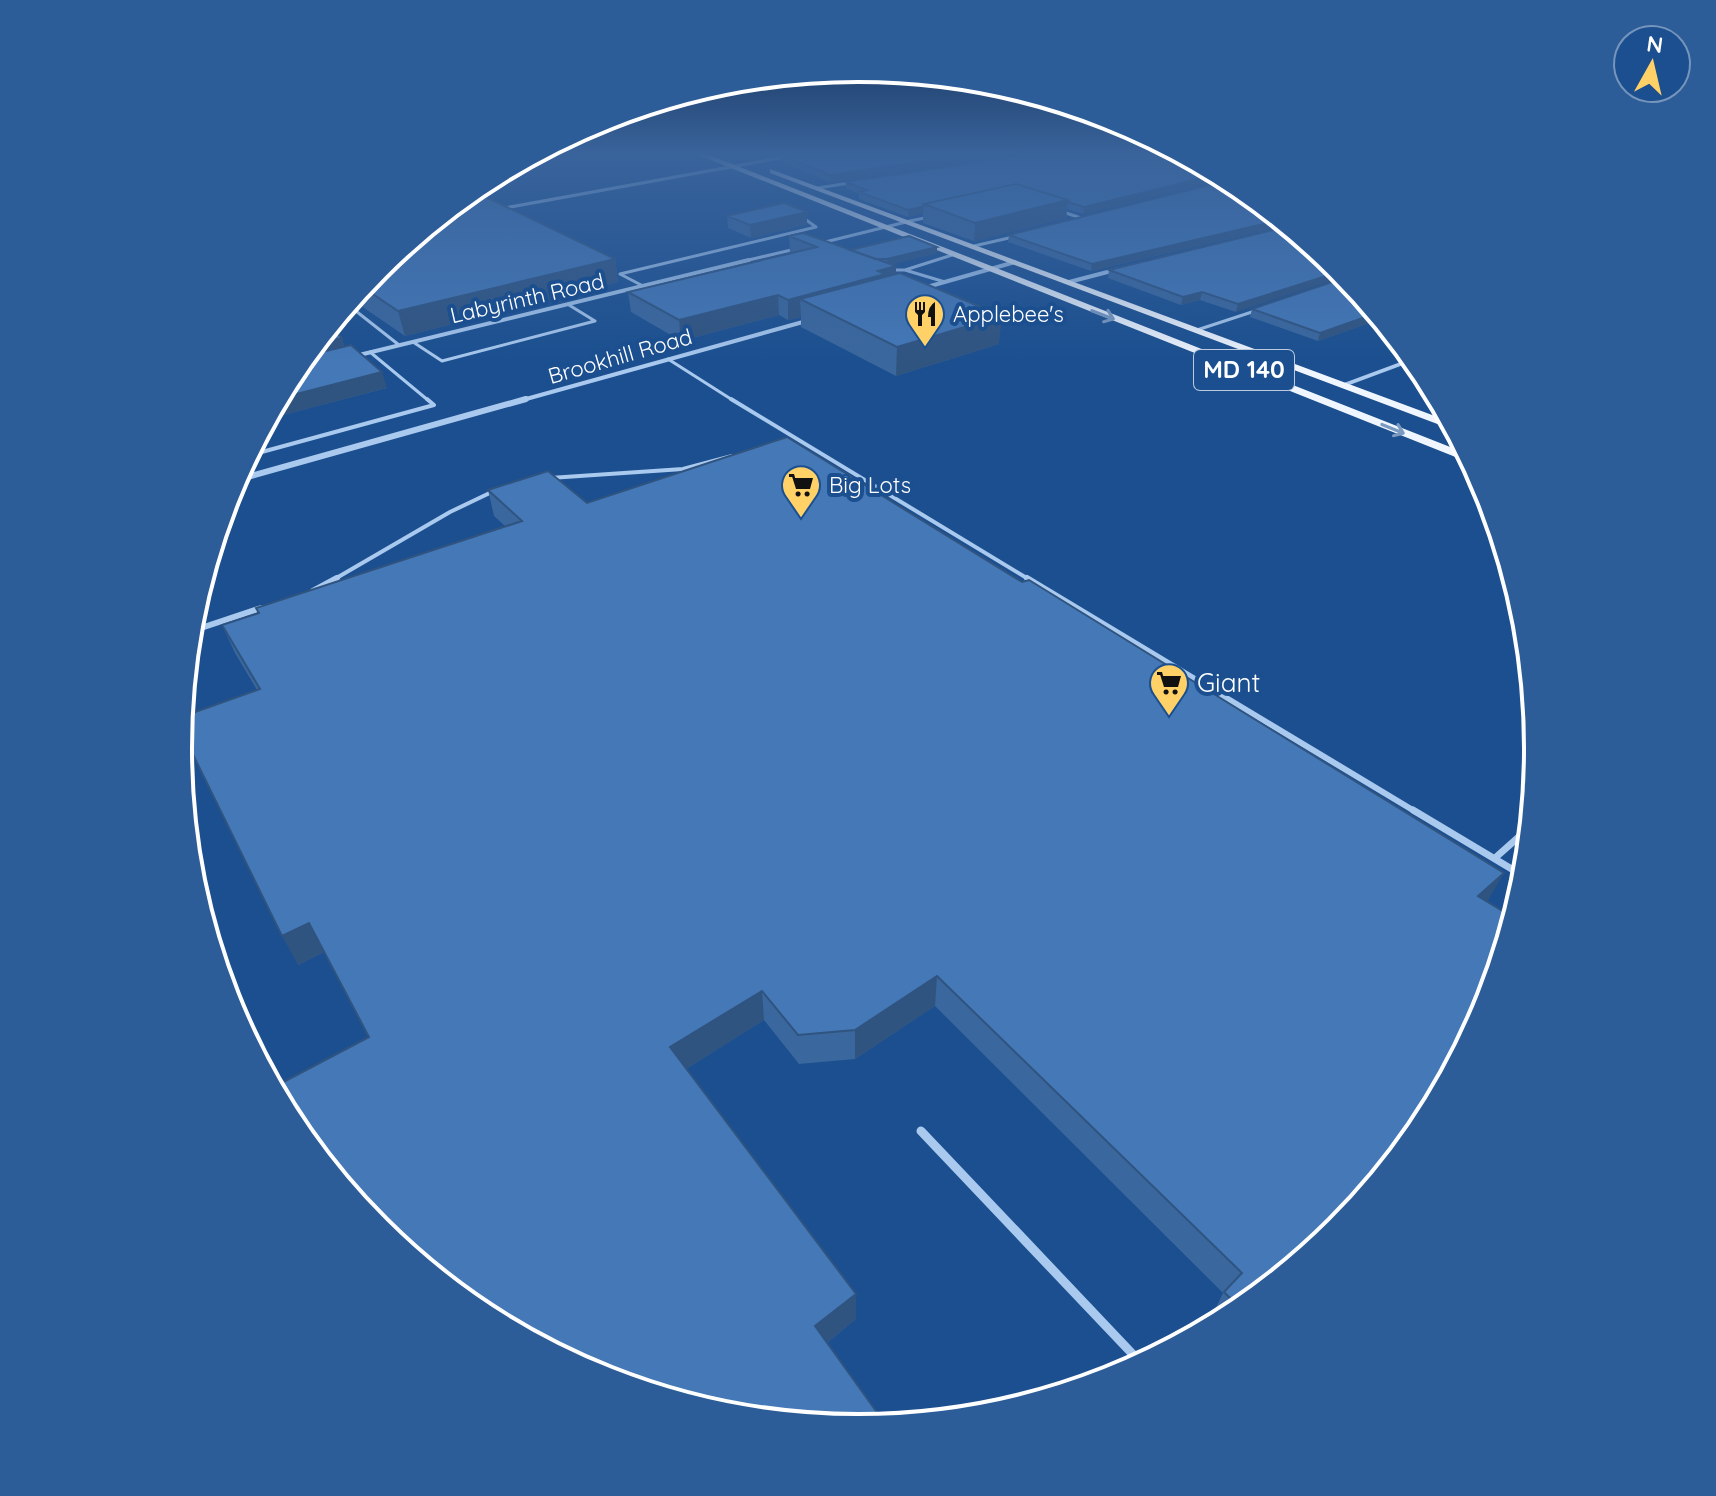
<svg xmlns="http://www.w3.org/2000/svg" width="1716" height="1496" viewBox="0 0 1716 1496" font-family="Quicksand,sans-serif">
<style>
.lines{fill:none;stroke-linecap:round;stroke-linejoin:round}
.lane-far4{stroke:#a9c9ee;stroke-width:3}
.lane-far3{stroke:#a9c9ee;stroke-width:4}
.lane-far2{stroke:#a9c9ee;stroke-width:6}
.lane-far1{stroke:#a9c9ee;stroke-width:7}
.lane{stroke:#a9c9ee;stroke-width:9}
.street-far2{stroke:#a9c9ee;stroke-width:3}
.street-far1{stroke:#a9c9ee;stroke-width:4}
.street{stroke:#a9c9ee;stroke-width:6}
.primary{fill:#f0f6ff;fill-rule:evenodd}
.wall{fill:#3a679d}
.shaded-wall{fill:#305480}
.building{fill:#4478b7;stroke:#305480;stroke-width:2}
.oneway{stroke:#7b9ac1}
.labels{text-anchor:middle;stroke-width:8;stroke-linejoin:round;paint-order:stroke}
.far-street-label{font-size:22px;fill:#fff;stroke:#1b4f8f}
.far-poi-label{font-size:22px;fill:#fff;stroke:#1b4f8f;text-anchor:start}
.shield{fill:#1b4f8f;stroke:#bbcadd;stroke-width:2}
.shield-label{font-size:24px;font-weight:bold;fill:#fff}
.poi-label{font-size:26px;fill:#fff;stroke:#1b4f8f;text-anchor:start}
.rim{fill:none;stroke:#fff;stroke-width:4}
</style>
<rect width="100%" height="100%" fill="#1b4f8f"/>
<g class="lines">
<path class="lane-far4" d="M 499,209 L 802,154
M 1060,211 L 1084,219
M 910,221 L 929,217
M 974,246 L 1013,237
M 888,270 L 905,270 L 945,282
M 905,270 L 952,255
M 620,274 L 816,227 L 802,217
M 620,274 L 645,287
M 347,304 L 399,345
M 569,305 L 595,321
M 1197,330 L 1258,310
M 413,342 L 442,361 L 595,321
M 370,352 L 429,401
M 668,359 L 734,401"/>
<path class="lane-far3" d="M 731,399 L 1030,580
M 247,456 L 434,405 L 427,399
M 550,478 L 683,469 L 732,456
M 333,580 L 450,512 L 496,490"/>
<path class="lane-far2" d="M 1027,578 L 1416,812
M 313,591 L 337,578
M 189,632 L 261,608"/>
<path class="lane-far1" d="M 1413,810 L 1525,877
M 1495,858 L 1530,827"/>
<path class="lane" d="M 921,1131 L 1142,1364"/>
<path class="street-far2" d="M 818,188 L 855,182
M 817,244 L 910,221
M 740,262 L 800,248"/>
<path class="street-far1" d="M 1069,282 L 1119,269
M 920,289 L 1015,262
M 351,357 L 749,260
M 1344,385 L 1414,359
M 519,401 L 810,320"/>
<path class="street" d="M 233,481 L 526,399"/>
<path class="primary" d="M 696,154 L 707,154 L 1468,454 L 1473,464 Z
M 770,169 L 1451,422 L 1456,431 L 770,173 Z"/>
</g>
<path class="wall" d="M 1011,154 L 830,182 L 783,162 L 783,156 Z
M 1182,154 L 1227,178 L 1083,214 L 1067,209 L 1066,218 L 974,241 L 923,223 L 923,213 L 908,217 L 859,199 L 859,194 L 846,188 L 846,182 Z
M 1236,183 L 1288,225 L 1091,271 L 1008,242 L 1009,235 Z
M 807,212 L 807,224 L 751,238 L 728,228 L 727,216 Z
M 1289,226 L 1236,312 L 1200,300 L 1181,305 L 1108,278 L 1109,270 Z
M 789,236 L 850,250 L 937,253 L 892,264 L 896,274 L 999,344 L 896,376 L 801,327 L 801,317 L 788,320 L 779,315 L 681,341 L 631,312 L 628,292 L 790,254 Z
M 615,259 L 618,282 L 405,336 L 351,299 L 378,267 Z
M 1347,277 L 1381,319 L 1318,341 L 1250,317 L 1252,309 Z
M 342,338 L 344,347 L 387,388 L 283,415 L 274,405 L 293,370 Z
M 1428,379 L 1433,388 L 1426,385 Z
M 488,490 L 587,503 L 1488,902 L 1338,1229 L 1235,1314 L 1217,1324 L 1211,1318 L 1223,1293 L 935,1006 L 855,1059 L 799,1064 L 764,1020 L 686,1069 L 856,1294 L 856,1319 L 827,1343 L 368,1037 L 324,952 L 298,965 L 257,690 L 235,653 L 222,625 L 258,613 L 256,608 L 505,526 L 494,516 Z"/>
<path class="shaded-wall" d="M 971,154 L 1011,154 L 830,182 L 830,175 Z
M 1219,174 L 1227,178 L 1083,214 L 1084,207 Z
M 1068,200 L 1066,218 L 974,241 L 975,223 Z
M 924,206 L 923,213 L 908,217 L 908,210 Z
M 807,212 L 807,224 L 751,238 L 750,225 Z
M 1281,220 L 1288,225 L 1091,271 L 1092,264 Z
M 937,247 L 937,253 L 887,266 L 887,259 Z
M 615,259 L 618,282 L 405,336 L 398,311 Z
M 896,266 L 896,285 L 800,299 L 801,317 L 788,320 L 788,300 Z
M 1342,271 L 1346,276 L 1236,312 L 1238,304 Z
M 1202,292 L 1200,300 L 1181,305 L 1183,297 Z
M 778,295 L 779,315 L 681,341 L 679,320 Z
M 1377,313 L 1381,319 L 1318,341 L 1320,333 Z
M 1002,316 L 999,344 L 896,376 L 897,347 Z
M 342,338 L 346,353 L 297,365 L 314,344 Z
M 382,372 L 387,388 L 283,415 L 277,399 Z
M 1504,873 L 1487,902 L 1478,896 Z
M 309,923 L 324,952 L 298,965 L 282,936 Z
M 937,976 L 935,1006 L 855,1059 L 855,1030 Z
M 762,991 L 764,1020 L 675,1076 L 670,1047 Z
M 856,1294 L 856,1319 L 817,1351 L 815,1326 Z"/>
<path class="building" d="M 791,154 L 971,154 L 830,175 L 783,156 Z
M 1031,154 L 1182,154 L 1219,174 L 1084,207 L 1068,202 L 1068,200 L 1016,184 L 924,204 L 924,206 L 908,210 L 859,192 L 867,190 L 846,182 Z
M 1230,180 L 1236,183 L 1281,220 L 1092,264 L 1009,235 Z
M 1016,184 L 1068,200 L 975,223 L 924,204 Z
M 471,190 L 615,259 L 398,311 L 361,286 L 378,267 Z
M 784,203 L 807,212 L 750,225 L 727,216 Z
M 1289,226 L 1342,271 L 1238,304 L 1202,292 L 1183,297 L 1109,270 Z
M 803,233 L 896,266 L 878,271 L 885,274 L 788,300 L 778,295 L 679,320 L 628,292 L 817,247 L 789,236 Z
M 909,236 L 937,247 L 887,259 L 875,259 L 850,250 Z
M 900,273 L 1002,316 L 897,347 L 800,299 Z
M 1347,277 L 1377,313 L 1320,333 L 1252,309 Z
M 329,326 L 342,338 L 314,344 Z
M 351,345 L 382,372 L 277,399 L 293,370 L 305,356 Z
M 787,437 L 1022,582 L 1029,580 L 1504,873 L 1478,896 L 1514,918 L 1486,1009 L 1423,1126 L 1338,1229 L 1241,1309 L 1224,1292 L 1242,1273 L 937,976 L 855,1030 L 798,1035 L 762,991 L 670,1047 L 856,1294 L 815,1326 L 886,1425 L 858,1428 L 725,1415 L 597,1376 L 480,1313 L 377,1228 L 292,1125 L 272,1088 L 369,1037 L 309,923 L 282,936 L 180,728 L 181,717 L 260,689 L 222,625 L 259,613 L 256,608 L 522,521 L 488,490 L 548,471 L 587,503 Z"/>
<defs><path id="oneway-shaft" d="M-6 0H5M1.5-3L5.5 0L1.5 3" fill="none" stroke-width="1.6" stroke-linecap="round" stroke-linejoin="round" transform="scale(2)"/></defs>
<g class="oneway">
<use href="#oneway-shaft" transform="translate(1103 315) rotate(21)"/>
<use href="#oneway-shaft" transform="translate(1393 429) rotate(22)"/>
</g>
<linearGradient id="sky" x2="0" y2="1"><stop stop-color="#0f2b4f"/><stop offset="0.42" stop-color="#39639b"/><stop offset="1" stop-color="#39639b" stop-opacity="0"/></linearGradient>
<rect width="1716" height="364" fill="url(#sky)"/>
<defs>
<symbol id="restaurant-pin" viewBox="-11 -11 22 30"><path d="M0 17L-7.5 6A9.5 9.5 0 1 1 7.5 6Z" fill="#ffd166" stroke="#1b4f8f"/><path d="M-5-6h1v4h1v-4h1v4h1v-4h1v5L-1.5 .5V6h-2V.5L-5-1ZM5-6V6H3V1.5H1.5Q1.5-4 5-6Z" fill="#111"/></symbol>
<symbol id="supermarket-pin" viewBox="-11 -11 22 30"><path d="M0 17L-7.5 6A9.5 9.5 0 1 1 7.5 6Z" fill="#ffd166" stroke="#1b4f8f"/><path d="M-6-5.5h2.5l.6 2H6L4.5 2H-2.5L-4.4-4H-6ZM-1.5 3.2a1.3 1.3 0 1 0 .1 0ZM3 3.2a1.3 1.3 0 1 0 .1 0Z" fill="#111"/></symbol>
</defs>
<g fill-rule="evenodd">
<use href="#restaurant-pin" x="903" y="292" width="44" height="60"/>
<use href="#supermarket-pin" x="779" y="463" width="44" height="60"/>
<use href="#supermarket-pin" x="1147" y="661" width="44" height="60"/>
</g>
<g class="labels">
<g class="far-street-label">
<text transform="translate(527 298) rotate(-13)" y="8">Labyrinth Road</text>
<text transform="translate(620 356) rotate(-16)" y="8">Brookhill Road</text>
</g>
<g class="far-poi-label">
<text x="953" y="322">Applebee's</text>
<text x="829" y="493">Big Lots</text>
</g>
<rect class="shield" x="1194" y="350" width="100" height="40" rx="6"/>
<g class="shield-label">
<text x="1244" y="378">MD 140</text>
</g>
<g class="poi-label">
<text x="1197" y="692">Giant</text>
</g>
</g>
<path d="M0 0H1716V1496H0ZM192 748a666 666 0 1 1 1332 0a666 666 0 1 1-1332 0Z" fill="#2d5d98" fill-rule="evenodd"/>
<path class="rim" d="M192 748a666 666 0 1 1 1332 0a666 666 0 1 1-1332 0Z"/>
<g transform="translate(1652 64) rotate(8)"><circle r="38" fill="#1b4f8f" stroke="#7695bc" stroke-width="2"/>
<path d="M0-6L14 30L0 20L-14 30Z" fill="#ffd166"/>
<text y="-12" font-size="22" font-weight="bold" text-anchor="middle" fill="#ffffff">N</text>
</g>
</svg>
